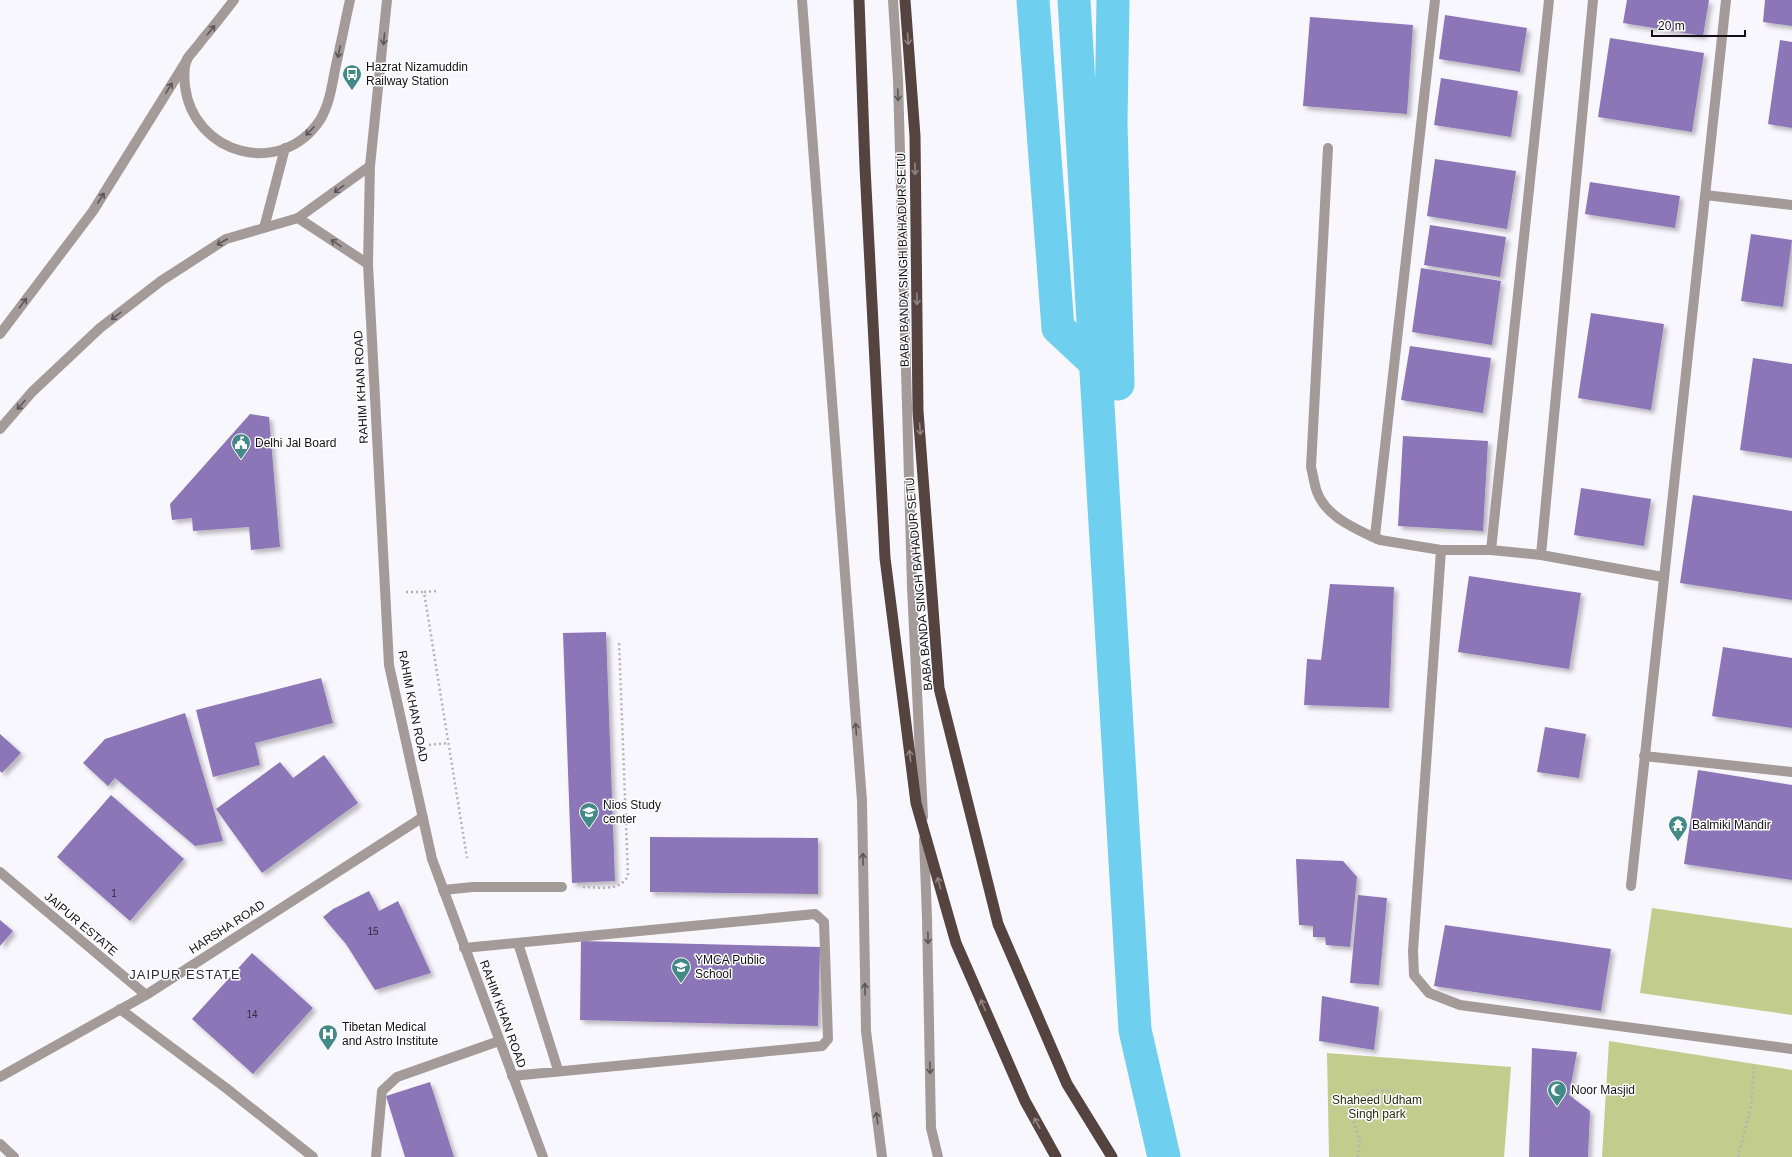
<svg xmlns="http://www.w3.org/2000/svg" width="1792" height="1157" viewBox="0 0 1792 1157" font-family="Helvetica,sans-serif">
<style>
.green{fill:#c1cc8d}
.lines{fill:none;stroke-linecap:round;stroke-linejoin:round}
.canal{stroke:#6fcfee;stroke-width:33}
.building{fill:#8d76b8;filter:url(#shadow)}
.path{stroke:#b4b2b8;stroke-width:2.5;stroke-dasharray:2 3;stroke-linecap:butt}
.service{stroke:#a49b98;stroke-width:10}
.minor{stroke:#a49b98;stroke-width:10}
.tertiary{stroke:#a49b98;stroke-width:10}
.trunk{stroke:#54433f;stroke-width:11}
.trunk-bridge{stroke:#54433f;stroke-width:11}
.oneway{stroke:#5c5658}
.oneway2{stroke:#908582}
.labels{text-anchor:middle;stroke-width:3;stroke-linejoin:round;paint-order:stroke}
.number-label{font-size:10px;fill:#322a3f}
.poi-label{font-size:12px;fill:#131117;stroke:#fff;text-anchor:start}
.street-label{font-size:12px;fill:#131117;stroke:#fff}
.park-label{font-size:12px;fill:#282d0b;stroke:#fff}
.neighbourhood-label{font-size:13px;letter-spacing:1px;fill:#2d2937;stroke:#fff}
</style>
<defs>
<filter id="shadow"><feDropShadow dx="3.5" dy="3.5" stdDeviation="2" flood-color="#0004"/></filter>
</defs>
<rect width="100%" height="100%" fill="#f9f7fe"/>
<path class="green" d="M 1652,908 L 1792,928 L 1792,1015 L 1640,993 Z
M 1609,1041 L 1792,1070 L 1792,1157 L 1602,1157 Z
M 1327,1053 L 1511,1067 L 1504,1157 L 1329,1157 Z"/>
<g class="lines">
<path class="canal" d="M 1033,0 L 1058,328 L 1118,384 L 1111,123 L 1113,0
M 1074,0 L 1135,1030 L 1164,1157"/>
</g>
<path class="building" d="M 1627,0 L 1709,0 L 1703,36 L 1623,23 Z
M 1765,0 L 1792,0 L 1792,26 L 1763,22 Z
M 1445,15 L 1527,28 L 1520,72 L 1439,59 Z
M 1310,17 L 1413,25 L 1407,114 L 1303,106 Z
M 1610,38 L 1704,53 L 1692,132 L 1598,117 Z
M 1780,40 L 1792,42 L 1792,128 L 1768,124 Z
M 1441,78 L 1518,91 L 1511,137 L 1434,125 Z
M 1435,159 L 1516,171 L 1507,229 L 1427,216 Z
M 1590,182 L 1680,196 L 1675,228 L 1585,214 Z
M 1430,225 L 1506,237 L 1500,277 L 1424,265 Z
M 1751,234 L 1792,240 L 1783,307 L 1741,301 Z
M 1421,268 L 1501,281 L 1492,345 L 1412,332 Z
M 1591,313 L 1664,324 L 1651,410 L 1578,398 Z
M 1410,346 L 1491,358 L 1483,413 L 1401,400 Z
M 1753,358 L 1792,364 L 1792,458 L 1740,450 Z
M 250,414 L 269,417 L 280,547 L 251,550 L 249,527 L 193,531 L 192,518 L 172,520 L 170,504 Z
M 1403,436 L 1488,441 L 1483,531 L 1398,526 Z
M 1581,488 L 1651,499 L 1644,546 L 1574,535 Z
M 1693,495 L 1792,511 L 1792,600 L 1680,583 Z
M 1469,576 L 1581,593 L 1569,669 L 1458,652 Z
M 1330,584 L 1394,587 L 1389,708 L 1304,705 L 1307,659 L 1321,660 Z
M 606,632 L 615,881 L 572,883 L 563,633 Z
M 1723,647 L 1792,658 L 1792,728 L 1712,716 Z
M 321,678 L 333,723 L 255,743 L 260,765 L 213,777 L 196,710 Z
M 185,713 L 223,841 L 195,846 L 115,778 L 108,786 L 83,763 L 105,739 Z
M 1545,727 L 1586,734 L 1579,778 L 1537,772 Z
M 0,734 L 21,753 L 2,773 L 0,771 Z
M 324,755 L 358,803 L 262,873 L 216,809 L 280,762 L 293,778 Z
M 1698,770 L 1792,785 L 1792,880 L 1684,864 Z
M 111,795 L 184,859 L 130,921 L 57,857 Z
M 650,837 L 818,838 L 818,894 L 650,892 Z
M 1296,859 L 1343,861 L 1357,877 L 1350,947 L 1326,945 L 1325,937 L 1313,937 L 1313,926 L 1299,925 Z
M 369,891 L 379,911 L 398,901 L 431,973 L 375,990 L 346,944 L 323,917 L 333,909 Z
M 1358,895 L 1387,898 L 1379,985 L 1350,983 Z
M 0,920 L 13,931 L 0,946 Z
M 1445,925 L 1611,949 L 1601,1011 L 1434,986 Z
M 581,941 L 820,947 L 818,1026 L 580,1020 Z
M 252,953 L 313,1008 L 253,1074 L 192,1019 Z
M 1322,996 L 1379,1007 L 1374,1050 L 1319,1041 Z
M 1532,1048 L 1577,1052 L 1569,1095 L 1590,1111 L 1588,1157 L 1529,1157 Z
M 430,1082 L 454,1157 L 405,1157 L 386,1096 Z"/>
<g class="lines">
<path class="path" d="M 436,591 L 424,592 L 467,858
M 406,592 L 424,592
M 429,745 L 449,743
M 583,887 C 600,887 619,892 628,876 L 619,641
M 1358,1157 L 1360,1141 L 1349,1106 L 1374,1090 L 1393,1091
M 1738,1157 L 1751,1106 L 1754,1064"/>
<path class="service" d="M 1328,148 L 1311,467 C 1313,475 1314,482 1316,489 C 1324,516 1354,528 1377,539
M 264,228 L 285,148
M 0,334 L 93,211 L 187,60
M 0,429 L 32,392 L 100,328 L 161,281 L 226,239 L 298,218 L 370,166
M 443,890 L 473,887 L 562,887
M 518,943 L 558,1070
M 464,948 L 815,914 L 824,922 L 828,1039 L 822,1046 L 512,1076"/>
<path class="minor" d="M 387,0 L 370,166 L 368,264 L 389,665 L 432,859 L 543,1157
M 1435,0 L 1375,536 L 1380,540 L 1441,550 L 1413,951 L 1414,975 L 1429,993 L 1460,1005 L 1792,1049
M 1705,195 L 1792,205
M 298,218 L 368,264
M 1441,550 L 1491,550 L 1541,555 L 1663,577
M 1491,550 L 1549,0
M 1541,555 L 1593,0
M 1644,756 L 1792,772
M 0,872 L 146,995
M 1631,886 L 1726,0
M 120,1009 L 226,1088 L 313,1157
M 0,1077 L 146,995 L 423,817
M 0,1144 L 14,1157
M 376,1157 L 382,1091 L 397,1077 L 499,1041"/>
<path class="tertiary" d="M 234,0 C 224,13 213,27 202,40 C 198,46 191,53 187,59 C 184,66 184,79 185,86 C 193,154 281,179 320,120 C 330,104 332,84 336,65 C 341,44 345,22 350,0
M 802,0 L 862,801 L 866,1031 L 882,1157
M 893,0 L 898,80 L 912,587 L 923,817
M 924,839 L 927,918 L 931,1128 L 938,1157"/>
<path class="trunk" d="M 905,0 L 915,136 L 918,411 L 939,688 L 998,924 L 1067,1084 L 1112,1157"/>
<path class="trunk-bridge" d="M 859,0 L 865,167 L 885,558 L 916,803 L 956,943 L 1025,1101 L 1056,1157"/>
</g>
<defs><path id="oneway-shaft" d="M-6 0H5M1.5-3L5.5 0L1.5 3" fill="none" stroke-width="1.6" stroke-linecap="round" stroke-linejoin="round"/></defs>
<g class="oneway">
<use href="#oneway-shaft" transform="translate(211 30) rotate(-52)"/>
<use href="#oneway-shaft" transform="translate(384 39) rotate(96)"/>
<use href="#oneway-shaft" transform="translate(339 52) rotate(102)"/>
<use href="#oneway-shaft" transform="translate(169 88) rotate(-58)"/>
<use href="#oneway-shaft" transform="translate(898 95) rotate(88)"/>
<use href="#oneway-shaft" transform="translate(310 131) rotate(135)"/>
<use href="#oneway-shaft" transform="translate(339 189) rotate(144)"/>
<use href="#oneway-shaft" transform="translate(101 198) rotate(-58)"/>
<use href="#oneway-shaft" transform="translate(222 242) rotate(150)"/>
<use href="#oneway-shaft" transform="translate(336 243) rotate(-146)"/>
<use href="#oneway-shaft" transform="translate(23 303) rotate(-53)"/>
<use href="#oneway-shaft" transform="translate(116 316) rotate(142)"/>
<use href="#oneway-shaft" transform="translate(21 405) rotate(131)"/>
<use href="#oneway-shaft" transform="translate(856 729) rotate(-94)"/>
<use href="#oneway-shaft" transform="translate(863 859) rotate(-91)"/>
<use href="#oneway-shaft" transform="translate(928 938) rotate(89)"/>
<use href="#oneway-shaft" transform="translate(865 989) rotate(-91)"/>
<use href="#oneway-shaft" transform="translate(930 1068) rotate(89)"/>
<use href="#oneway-shaft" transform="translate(877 1118) rotate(-98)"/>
</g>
<g class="oneway2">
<use href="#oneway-shaft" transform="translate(908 39) rotate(86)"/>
<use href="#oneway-shaft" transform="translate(915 169) rotate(89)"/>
<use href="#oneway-shaft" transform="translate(917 299) rotate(89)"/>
<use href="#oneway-shaft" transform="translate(920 429) rotate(86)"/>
<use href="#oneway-shaft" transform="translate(910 756) rotate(-97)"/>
<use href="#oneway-shaft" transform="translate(939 883) rotate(-106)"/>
<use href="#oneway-shaft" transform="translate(983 1005) rotate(-114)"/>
<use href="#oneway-shaft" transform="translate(1037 1123) rotate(-119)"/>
</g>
<defs>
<symbol id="bus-pin" viewBox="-11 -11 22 30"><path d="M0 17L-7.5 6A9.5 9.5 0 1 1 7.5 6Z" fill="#428987" stroke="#fff"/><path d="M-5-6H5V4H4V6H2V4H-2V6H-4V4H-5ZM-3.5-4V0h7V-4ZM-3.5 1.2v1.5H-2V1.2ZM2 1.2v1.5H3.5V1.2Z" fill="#fff"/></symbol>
<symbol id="civic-pin" viewBox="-11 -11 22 30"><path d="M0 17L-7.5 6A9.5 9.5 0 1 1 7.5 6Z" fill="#428987" stroke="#fff"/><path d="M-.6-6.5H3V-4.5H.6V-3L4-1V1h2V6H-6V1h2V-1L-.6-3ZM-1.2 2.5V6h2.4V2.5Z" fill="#fff"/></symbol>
<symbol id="school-pin" viewBox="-11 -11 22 30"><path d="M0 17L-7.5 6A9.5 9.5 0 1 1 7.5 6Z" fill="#428987" stroke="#fff"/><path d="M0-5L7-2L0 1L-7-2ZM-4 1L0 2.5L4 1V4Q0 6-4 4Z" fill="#fff"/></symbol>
<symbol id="temple-pin" viewBox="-11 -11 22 30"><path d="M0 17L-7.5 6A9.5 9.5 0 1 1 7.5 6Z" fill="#428987" stroke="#fff"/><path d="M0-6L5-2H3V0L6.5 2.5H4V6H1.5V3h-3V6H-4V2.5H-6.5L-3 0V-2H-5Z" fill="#fff"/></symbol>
<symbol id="hospital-pin" viewBox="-11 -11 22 30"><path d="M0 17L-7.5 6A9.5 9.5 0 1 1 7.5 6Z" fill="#428987" stroke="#fff"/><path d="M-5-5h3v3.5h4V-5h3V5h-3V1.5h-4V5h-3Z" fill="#fff"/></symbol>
<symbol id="mosque-pin" viewBox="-11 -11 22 30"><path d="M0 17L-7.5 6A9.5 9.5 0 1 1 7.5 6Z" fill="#428987" stroke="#fff"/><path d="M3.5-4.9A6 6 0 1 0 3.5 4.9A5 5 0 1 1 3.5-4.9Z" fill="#fff"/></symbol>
</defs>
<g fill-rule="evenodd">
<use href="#bus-pin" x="341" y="63" width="22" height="30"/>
<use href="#civic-pin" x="230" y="432" width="22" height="30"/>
<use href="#school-pin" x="578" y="801" width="22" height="30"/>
<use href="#temple-pin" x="1667" y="814" width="22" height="30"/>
<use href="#school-pin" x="670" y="956" width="22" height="30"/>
<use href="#hospital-pin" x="317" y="1023" width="22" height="30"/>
<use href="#mosque-pin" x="1546" y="1079" width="22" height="30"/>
</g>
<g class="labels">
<g class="number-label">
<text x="114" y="897">1</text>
<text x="373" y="935">15</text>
<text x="252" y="1018">14</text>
</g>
<g class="poi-label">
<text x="366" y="71">Hazrat Nizamuddin<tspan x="366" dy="14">Railway Station</tspan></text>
<text x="255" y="447">Delhi Jal Board</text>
<text x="603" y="809">Nios Study<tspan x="603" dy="14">center</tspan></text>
<text x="1692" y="829">Balmiki Mandir</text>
<text x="695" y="964">YMCA Public<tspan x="695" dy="14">School</tspan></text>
<text x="342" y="1031">Tibetan Medical<tspan x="342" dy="14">and Astro Institute</tspan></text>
<text x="1571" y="1094">Noor Masjid</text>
</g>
<g class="street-label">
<text transform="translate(903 260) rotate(-91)" y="4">BABA BANDA SINGH BAHADUR SETU</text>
<text transform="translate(361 387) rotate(-93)" y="4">RAHIM KHAN ROAD</text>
<text transform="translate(919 584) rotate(-95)" y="4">BABA BANDA SINGH BAHADUR SETU</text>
<text transform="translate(413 706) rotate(79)" y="4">RAHIM KHAN ROAD</text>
<text transform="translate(81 924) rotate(40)" y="4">JAIPUR ESTATE</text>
<text transform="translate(227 927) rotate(-33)" y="4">HARSHA ROAD</text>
<text transform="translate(503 1014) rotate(70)" y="4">RAHIM KHAN ROAD</text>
</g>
<g class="park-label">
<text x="1377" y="1104">Shaheed Udham<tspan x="1377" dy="14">Singh park</tspan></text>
</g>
<g class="neighbourhood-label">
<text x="185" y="979">JAIPUR ESTATE</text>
</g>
</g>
<path d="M1652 30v6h93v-6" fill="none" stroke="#131117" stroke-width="2"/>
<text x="1658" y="30" font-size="12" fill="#131117" stroke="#ffffff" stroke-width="3" paint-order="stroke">20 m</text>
</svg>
